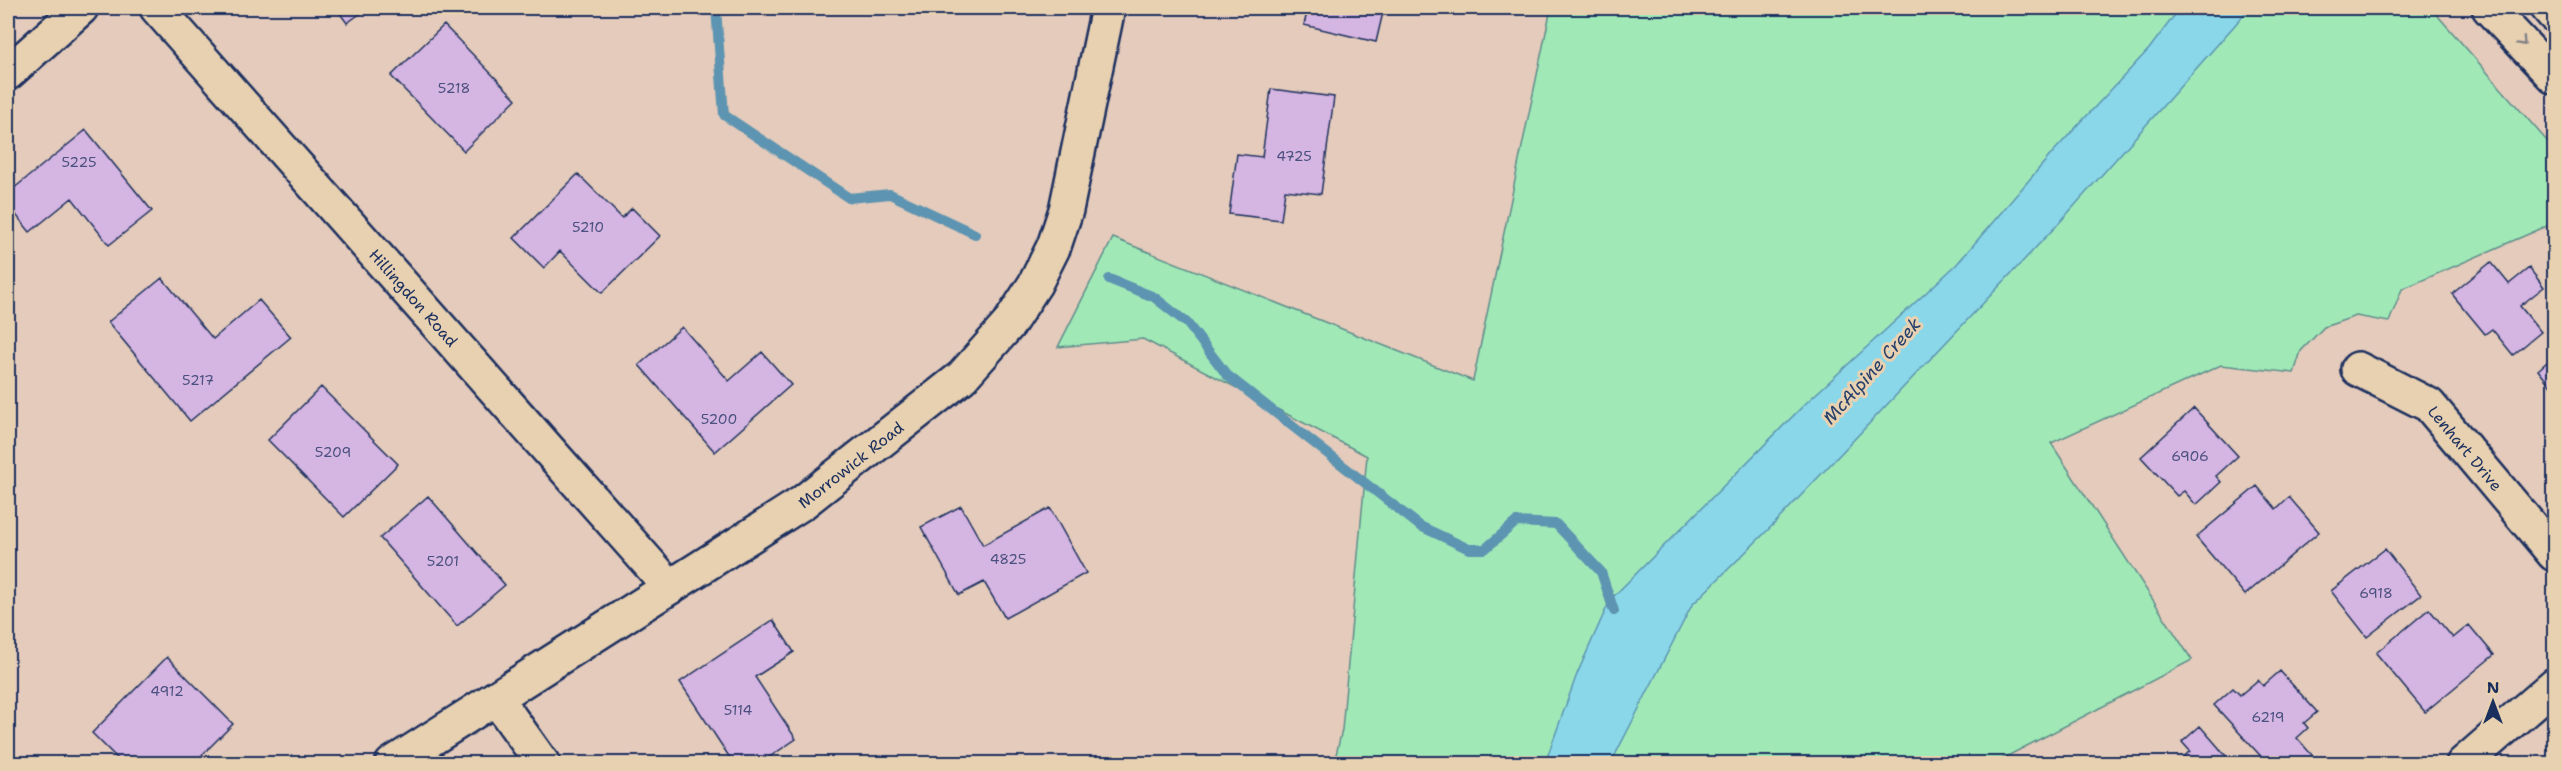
<svg xmlns="http://www.w3.org/2000/svg" width="2562" height="771" viewBox="0 0 2562 771" font-family="'Shantell Sans',sans-serif">
<style>
.green{fill:#a0e9b7;stroke:#5e8c8a;stroke-width:1.5}
.water{fill:#89d7e8;stroke:#5d94b1;stroke-width:1.5}
.lines{fill:none;stroke-linecap:round;stroke-linejoin:round}
.stream{stroke:#5d94b1;stroke-width:10}
.building{fill:#d5b5e1;stroke:#1b2f5e;stroke-width:1.5}
.minor-casing{stroke:#1b2f5e;stroke-width:38}
.secondary-casing{stroke:#1b2f5e;stroke-width:38}
.minor{stroke:#e8d1b1;stroke-width:33}
.secondary{stroke:#e8d1b1;stroke-width:33}
.oneway{stroke:#828088}
.labels{text-anchor:middle;stroke-width:6;stroke-linejoin:round;paint-order:stroke}
.number-label{font-size:14px;fill:#4a507f}
.street-label{font-size:16px;fill:#1b2f5e;stroke:#e8d1b1}
.water-label{font-size:18px;font-style:italic;fill:#26406c;stroke:#e8d1b1}
</style>
<rect width="100%" height="100%" fill="#e4cbbb"/>
<filter id="ink" filterUnits="userSpaceOnUse"><feTurbulence type="fractalNoise" baseFrequency=".0167" numOctaves="2"/><feDisplacementMap in="SourceGraphic" scale="12" xChannelSelector="R" yChannelSelector="G"/><feConvolveMatrix kernelMatrix="1 2 1 2 8 2 1 2 1" color-interpolation-filters="sRGB"/></filter>
<g filter="url(#ink)">
<path class="green" d="M 1551,8 L 2431,8 L 2554,149 L 2554,223 L 2402,289 L 2389,322 L 2356,316 L 2324,327 L 2301,351 L 2294,373 L 2221,365 L 2051,443 L 2192,660 L 1994,763 L 1334,763 L 1342,730 L 1367,456 L 1143,339 L 1058,347 L 1113,238 L 1473,381 Z"/>
<path class="water" d="M 2180,8 L 2250,8 L 2060,222 L 1775,523 L 1692,605 L 1611,763 L 1545,763 L 1577,674 L 1610,600 L 1806,403 L 1956,265 L 2054,151 L 2149,49 Z"/>
<g class="lines">
<path class="stream" d="M 716,8 L 724,115 L 849,198 L 890,194 L 975,234
M 1109,279 L 1154,297 L 1187,323 L 1227,375 L 1420,526 L 1469,549 L 1485,549 L 1516,522 L 1556,524 L 1601,572 L 1614,611"/>
</g>
<path class="building" d="M 336,8 L 368,8 L 347,23 Z
M 1308,8 L 1384,8 L 1376,42 L 1304,25 Z
M 444,25 L 516,99 L 464,151 L 391,76 Z
M 1271,89 L 1334,97 L 1321,194 L 1285,190 L 1281,220 L 1229,214 L 1237,154 L 1262,157 Z
M 86,130 L 152,211 L 109,245 L 72,198 L 30,232 L 8,205 L 8,193 Z
M 578,174 L 622,218 L 632,208 L 660,236 L 602,293 L 560,251 L 544,268 L 514,238 Z
M 2491,262 L 2509,284 L 2529,268 L 2544,287 L 2520,306 L 2541,332 L 2513,355 L 2492,329 L 2485,334 L 2452,294 Z
M 162,278 L 213,339 L 259,300 L 291,337 L 190,421 L 108,322 Z
M 682,327 L 729,381 L 762,352 L 791,385 L 715,452 L 639,365 Z
M 2554,356 L 2554,390 L 2538,370 Z
M 321,387 L 398,464 L 344,517 L 268,440 Z
M 2194,408 L 2238,456 L 2216,476 L 2221,482 L 2196,505 L 2184,491 L 2177,496 L 2141,457 Z
M 2257,486 L 2276,509 L 2289,497 L 2319,532 L 2245,595 L 2196,537 Z
M 428,496 L 505,585 L 457,626 L 380,538 Z
M 961,506 L 983,545 L 1050,508 L 1086,573 L 1005,618 L 984,582 L 959,595 L 921,527 Z
M 2385,549 L 2421,595 L 2367,637 L 2331,591 Z
M 2429,609 L 2453,638 L 2469,625 L 2494,655 L 2425,712 L 2376,653 Z
M 773,620 L 794,652 L 755,677 L 796,739 L 759,764 L 734,764 L 680,682 Z
M 167,657 L 233,724 L 193,764 L 123,764 L 92,733 Z
M 2280,671 L 2317,712 L 2304,723 L 2308,728 L 2297,738 L 2318,762 L 2315,764 L 2268,764 L 2214,705 L 2233,688 L 2240,695 L 2258,680 L 2263,686 Z
M 2200,726 L 2233,764 L 2176,764 L 2190,751 L 2182,742 Z"/>
<g class="lines">
<defs>
<g id="minor">
<path id="s1" d="M 157,8 L 670,587"/>
<path d="M 8,73 L 81,8"/>
<path id="s2" d="M 2358,369 L 2429,405 L 2554,554"/>
<path d="M 496,698 L 543,764"/>
<path id="s3" d="M 392,764 L 802,503 L 962,377 L 1009,324 L 1035,284 L 1054,246 L 1066,210 L 1108,8"/>
<path d="M 2463,764 L 2554,685"/>
</g>
<path id="secondary" d="M 2489,8 L 2554,77
M 2548,8 L 2554,15"/>
</defs>
<use href="#minor" class="minor-casing"/>
<use href="#secondary" class="secondary-casing"/>
<use href="#minor" class="minor"/>
<use href="#secondary" class="secondary"/>
</g>
<defs><path id="oneway-chevron" d="M-2-3.5L2.5 0L-2 3.5" fill="none" stroke-width="1.6" stroke-linecap="round" stroke-linejoin="round" transform="scale(1.5)"/></defs>
<use class="oneway" href="#oneway-chevron" transform="translate(2522 42) rotate(47)"/>
</g>
<g class="labels">
<g class="number-label">
<text x="454" y="93">5218</text>
<text x="1294" y="161">4725</text>
<text x="79" y="167">5225</text>
<text x="588" y="232">5210</text>
<text x="198" y="385">5217</text>
<text x="719" y="424">5200</text>
<text x="333" y="457">5209</text>
<text x="2190" y="461">6906</text>
<text x="1008" y="564">4825</text>
<text x="443" y="566">5201</text>
<text x="2376" y="598">6918</text>
<text x="167" y="696">4912</text>
<text x="738" y="715">5114</text>
<text x="2268" y="722">6219</text>
</g>
<g class="street-label">
<text dy="6" stroke="none"><textPath href="#s1" startOffset="387">Hillingdon Road</textPath></text>
<text dy="6" stroke="none"><textPath href="#s2" startOffset="136">Lenhart Drive</textPath></text>
<text dy="6" stroke="none"><textPath href="#s3" startOffset="548">Morrowick Road</textPath></text>
</g>
<g class="water-label">
<text transform="translate(1872 371) rotate(-48)" y="6">McAlpine Creek</text>
</g>
</g>
<rect width="2562" height="771" fill="none" stroke="#e8d1b1" stroke-width="30"/>
<rect x="15" y="15" width="2532" height="741" fill="none" stroke="#1b2f5e" stroke-width="2" filter="url(#ink)"/>
<g transform="translate(2493 702)" stroke="#e8d1b1" stroke-width="4.5" paint-order="stroke">
<path d="M0-4.5L10 22L0 15L-10 22Z" fill="#1b2f5e"/>
<text y="-9" font-size="16" font-weight="bold" text-anchor="middle" fill="#1b2f5e">N</text>
</g>
</svg>
